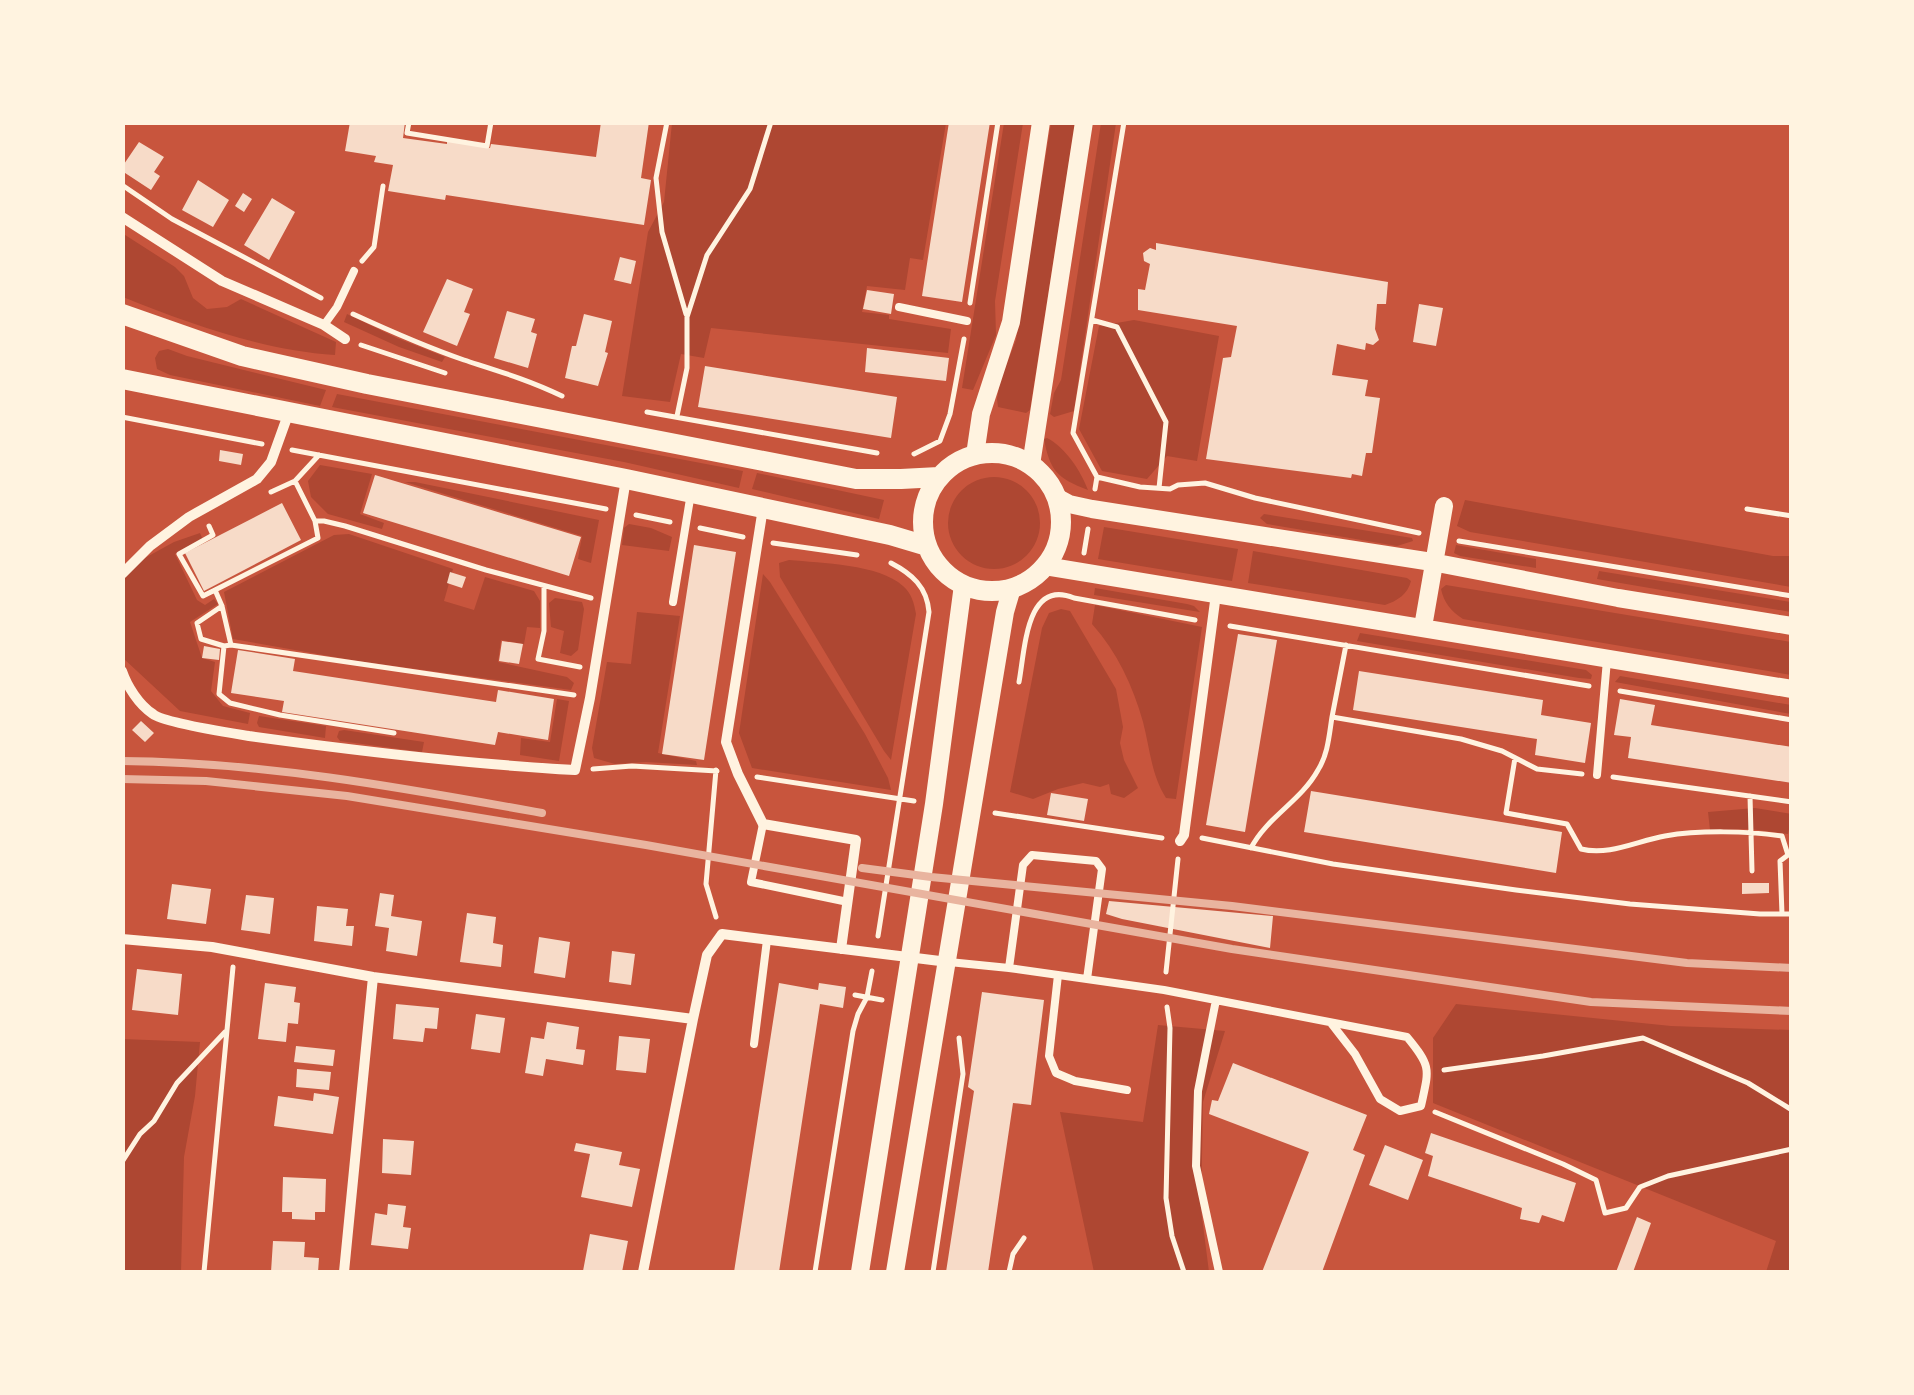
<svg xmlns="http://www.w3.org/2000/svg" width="1914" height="1395" viewBox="0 0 1914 1395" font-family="'Nunito Sans',sans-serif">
<rect width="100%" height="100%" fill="#c8553d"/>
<path fill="#ae4732" d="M672,123H946L923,260L910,258L905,290L867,286L862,312L889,315V319L951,329L948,353L711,328L704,358L681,354L670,402L622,396L648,232L664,202Z
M1004,123H1023L995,301L996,335L973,390L962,388Z
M1051,123H1075L1030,410L1026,413L998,407L997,399L1000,381L1016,340Z
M1101,123H1116L1074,411L1054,417L1050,414L1054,393L1061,380Z
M122,233L175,267L184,276L193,298L207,309L227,307L241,299L336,342L335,355C262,350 190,324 123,297Z
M347,314L397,338L445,357L442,362L399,347L344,322Z
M1134,320L1219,336L1197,461L1167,456L1147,479L1102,471L1079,429L1099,326Z
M168,349L187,356L326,390L320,406L170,375L157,369L155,358L159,351Z
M337,394L743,471L739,488L624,462L332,407Z
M1047,438C1065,447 1081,471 1088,490C1057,478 1050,471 1044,439Z
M320,465L372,474L360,514L384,523L382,529L328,514L311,497L308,481Z
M757,473L884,500L879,519L752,489Z
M948 523a46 46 0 1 1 92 0a46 46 0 1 1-92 0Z
M405,482H415L599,520L591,563L578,559L582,536Z
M1465,500L1773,556H1791V587L1470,532L1457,526Z
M1264,514L1412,538L1413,541L1397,546L1267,524L1260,518Z
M629,524L651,528L672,537L669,551L622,545L624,528Z
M1104,527L1238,549L1232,581L1098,559Z
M200,533L203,540L175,554L197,600L205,605L214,599L218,604L190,622L202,658L215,662L211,691L223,706L250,713L248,724L180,711L123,658V570L174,542Z
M349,534L453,569L444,601L474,610L485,577L534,591L540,601V628L527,627L524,644L501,640L498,662L567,677L574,683L571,690L357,661L233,639L224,592L334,535Z
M1456,545L1536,559V568L1460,556L1454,553Z
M1253,551L1407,578L1411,581C1408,594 1397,601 1385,605L1248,583Z
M789,560C821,563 879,564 903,586C912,594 914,603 916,614L891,760L884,751L780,577L779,563Z
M1599,571L1791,602V612L1597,579Z
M763,574L770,582L865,734L888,778L891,790L752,768L739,733Z
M1446,585L1791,642V675L1463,619C1451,611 1444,603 1441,589Z
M1095,588L1187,604L1194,606L1200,612L1094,595Z
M555,598L582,602L584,609L578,650L571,656L560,653L564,631L551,627L549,603Z
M1095,605L1202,627L1176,799L1166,798C1151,774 1150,749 1143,722C1133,686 1117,652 1092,624Z
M1061,609L1070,611L1116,689L1123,727L1120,743L1124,760L1138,788L1124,798L1111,794L1109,784L1100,787L1083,783L1058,789L1033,799L1010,792L1042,628L1049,613Z
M637,612L680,616L658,753L696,761L697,765L646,762L615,764L594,758L592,748L607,662L631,664Z
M1360,633L1586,670L1592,675L1591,679L1579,678L1357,641Z
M1620,676L1791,705V714L1615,682Z
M557,699L569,701L559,761L520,755L521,738L550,742Z
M259,716L326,726L325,738L259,727L257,723Z
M344,730L424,742L422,752L340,741L337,737L339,731Z
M1755,808L1792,814L1788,834L1750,829L1710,830L1708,812Z
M1456,1004L1671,1026L1791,1030V1272H1766L1776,1241L1433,1103V1038Z
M1158,1025L1225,1031L1203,1102L1201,1209L1209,1272H1094L1060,1112L1143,1122Z
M122,1039L200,1042L195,1096L184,1157L181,1272H123Z"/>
<path fill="#f7dbc8" d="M350,122H405L403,138L447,144V141L490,148L491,144L596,157L601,122H649L641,178L651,180L644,225L446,195L445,200L388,191L393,165L374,162L376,156L345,151Z
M949,122H990L962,302L922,296Z
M139,142L164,157L154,172L160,176L151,190L122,171V167Z
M198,180L229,200L213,227L182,210Z
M243,193L252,199L244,212L235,206Z
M272,198L295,212L269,260L244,245Z
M1156,243L1388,282L1386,304H1377L1375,329L1379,340L1373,345L1366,343L1365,350L1337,344L1332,375L1368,380L1365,396L1380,398L1372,453H1366L1362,476L1352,474L1351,478L1206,459L1223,358L1231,357L1237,326L1138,310V289L1145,290L1150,264L1144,261L1143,253L1150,248L1156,250Z
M620,257L636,261L631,284L614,280Z
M447,279L473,289L464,312L470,314L457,346L423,332Z
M867,290L894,294L891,314L863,309Z
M1419,304L1443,308L1436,346L1413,342Z
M507,311L535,319L531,332L537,334L528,368L494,358Z
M584,314L612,321L605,352L608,353L598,386L565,378L572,346H576Z
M867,348L949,358L946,381L865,372Z
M705,366L897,397L891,438L698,407Z
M220,450L243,454L241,465L219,461Z
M375,475L581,537L569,576L363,513Z
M282,503L301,540L204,591L185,553Z
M694,545L736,552L704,760L662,754Z
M450,572L466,577L462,588L447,583Z
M1238,634L1277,640L1245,832L1206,825Z
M502,641L523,644L519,664L499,661Z
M204,646L220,649L219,660L202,658Z
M238,650L295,659L293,671L496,702L498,690L554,699L548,740L498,732L495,745L282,712L284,701L231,693Z
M1359,671L1543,700L1541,715L1591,723L1585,763L1535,755L1537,739L1353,710Z
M1620,699L1655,705L1651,725L1792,747V783L1628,758L1631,737L1614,735Z
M141,721L154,733L145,742L132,730Z
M1311,791L1562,832L1556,873L1304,832Z
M1051,793L1088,799L1084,821L1047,815Z
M1742,883H1769V893L1742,894Z
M172,884L211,889L206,924L167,919Z
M380,893L394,895L391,916L422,921L417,956L386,951L389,928L375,926Z
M246,895L274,898L270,934L241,930Z
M1109,901L1273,916L1270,948L1122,919L1106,914Z
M317,906L348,909L346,926H354L352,946L314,941Z
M467,913L496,917L493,943L503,945L501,967L460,962Z
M539,937L570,942L565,978L534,973Z
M612,951L635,954L631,985L609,982Z
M137,969L182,974L178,1015L132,1010Z
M265,983L296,987L294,1002L300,1003L298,1024L288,1023L286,1042L258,1039Z
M779,983L818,990L819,983L846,987L843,1008L820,1004L779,1272H734Z
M982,992L1044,1000L1031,1105L1013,1103L988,1272H946L974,1091L968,1087Z
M396,1004L439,1008L437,1029L425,1028L423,1042L393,1039Z
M476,1014L505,1018L500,1053L471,1049Z
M547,1022L579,1027L576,1049L585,1050L583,1065L546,1059L543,1076L525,1073L531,1037L544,1039Z
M619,1036L650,1039L646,1073L616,1070Z
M296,1046L335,1050L333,1066L294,1062Z
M1233,1063L1367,1115L1353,1150L1365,1155L1322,1272H1262L1309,1152L1209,1114L1212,1100L1218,1101Z
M297,1069L331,1072L329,1090L296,1087Z
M314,1093L339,1097L333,1134L274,1126L278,1096L313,1101Z
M1431,1133L1576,1183L1564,1222L1542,1215L1539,1223L1520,1219L1522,1208L1428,1176L1433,1156L1425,1153Z
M383,1139L414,1141L411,1175L382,1173Z
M576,1143L622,1152L619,1165L640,1169L632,1207L581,1197L590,1154L574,1151Z
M1385,1145L1423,1160L1408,1200L1369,1185Z
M283,1177L326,1179L325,1212H315V1220L292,1219V1212H282Z
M388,1204L406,1206L403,1227L411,1228L408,1249L371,1245L375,1213L387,1215Z
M1637,1217L1651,1223L1633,1272H1616Z
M590,1234L628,1241L622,1272L583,1271Z
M273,1241L305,1242L304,1257L319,1258L318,1272H271Z"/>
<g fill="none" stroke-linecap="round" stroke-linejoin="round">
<path stroke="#fff3e0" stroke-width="5" d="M409,122L407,133L487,146L491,122
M667,122L656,178L662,232L686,314
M122,185L172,219L321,298
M362,261L374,247L383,186
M970,303L998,122
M353,314C390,331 426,347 464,360C498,371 529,380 562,396
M1092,320L1117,327L1166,422L1159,488
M361,345L445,373
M647,412L877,453
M677,416L687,368V317L707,255L750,189L771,122
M122,417L262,444
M292,450L606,509
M914,454L940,441L950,414L964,339
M319,455L295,481L315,521L318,538L215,590L222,606L231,645L224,646L219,694L230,703L280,715L394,733
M1097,477L1140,487L1170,489L1178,485L1205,483L1255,498L1419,533
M1095,489L1097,477L1073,433L1124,122
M271,492L295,481
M1747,509L1792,516
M636,515L670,522
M315,521H324L345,526L486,570L591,598
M209,526L213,535L179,554L203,596L215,590
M700,528L743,537
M1459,541L1792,596
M773,543L857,555
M1084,553L1088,529
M544,586V631L538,659L580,667
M222,606L197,623L201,639L224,646
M1230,626L1589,686
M231,645L574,695
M1346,645L1332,717L1461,739L1502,751L1537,769L1582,774
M1019,682C1025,650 1026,578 1074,598L1195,620
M1620,691L1792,720
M1515,758L1506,813L1567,824L1581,849C1609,856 1637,841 1665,836C1699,830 1748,831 1782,836L1788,855
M593,769L632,766L717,771
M716,770L706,884L716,917
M757,777L914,801
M1613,777L1792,802
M1750,796L1752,871
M995,813L1162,838
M1202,838L1333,864L1516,890L1630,904L1760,914H1792
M1251,848C1267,817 1301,801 1318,770C1328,754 1329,736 1332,717
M1782,914L1780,861L1792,852
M878,936L929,612C927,587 912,574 891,563
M1166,972L1178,859
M855,995L882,1000
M1167,1007L1170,1028L1166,1198L1172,1236L1184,1272
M1444,1070L1543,1056L1643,1038L1748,1083L1792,1110
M1435,1112L1563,1164L1596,1180L1605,1213L1626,1208L1640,1187L1668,1176L1792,1149
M122,1162L140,1134L154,1121L177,1083L225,1032
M204,1272L233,967
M815,1272L853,1031L858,1014L867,997L872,971
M933,1272L963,1074L959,1038
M1009,1272L1013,1254L1024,1238"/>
<path stroke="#fff3e0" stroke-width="8" d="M899,307L967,321
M324,325L337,307L354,271
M673,602L691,493
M1597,775L1607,660
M763,824L751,882L848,902
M949,962L1009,968L1164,990L1407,1037C1432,1067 1429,1069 1421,1106L1400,1111L1380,1099L1355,1054L1331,1023
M1009,968L1023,865L1032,855L1096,861L1102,869L1087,979
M1058,975L1049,1056L1056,1073L1075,1081L1127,1090
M1216,1000L1198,1091L1196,1166L1219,1272
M754,1044L767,940"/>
<path stroke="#fff3e0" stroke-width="10" d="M122,217L222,281L324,325L345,339
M763,508L726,742L738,774L763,824L856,840L841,949
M122,574L150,546L189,517L257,479L271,462L289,412
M122,671C127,686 139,705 153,714C164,723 231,733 249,736C358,751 465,764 575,770L590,698L626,479
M1180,841L1184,835L1216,594
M122,939L212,947L373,977L693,1019L707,955L722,934L948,962
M344,1272L373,977
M643,1272L693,1019"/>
<path stroke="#fff3e0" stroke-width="18" d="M975,455L981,414L1011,322L1041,122
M1031,465L1084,122
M1056,497L1069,504L1092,509L1432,562L1618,598L1792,626
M1045,566L1792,689
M1423,627L1444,506
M860,1272L934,804L963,585
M895,1272L1005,612L1012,588"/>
<path stroke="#fff3e0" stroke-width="20" d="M122,314L242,356L367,384L856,479H901L939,477
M122,379L626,479L890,535L927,546
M923 522a69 69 0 1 1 138 0a69 69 0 1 1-138 0Z"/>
<path stroke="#e9b49f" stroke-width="8" d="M122,761C263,762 404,788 542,813
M122,779L206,781L347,796L646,845L1232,949L1591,1002L1792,1011
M862,868L931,877L1232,906L1687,963L1792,968"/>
</g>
<rect width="1914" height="1395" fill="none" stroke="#fff3e0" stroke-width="250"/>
</svg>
